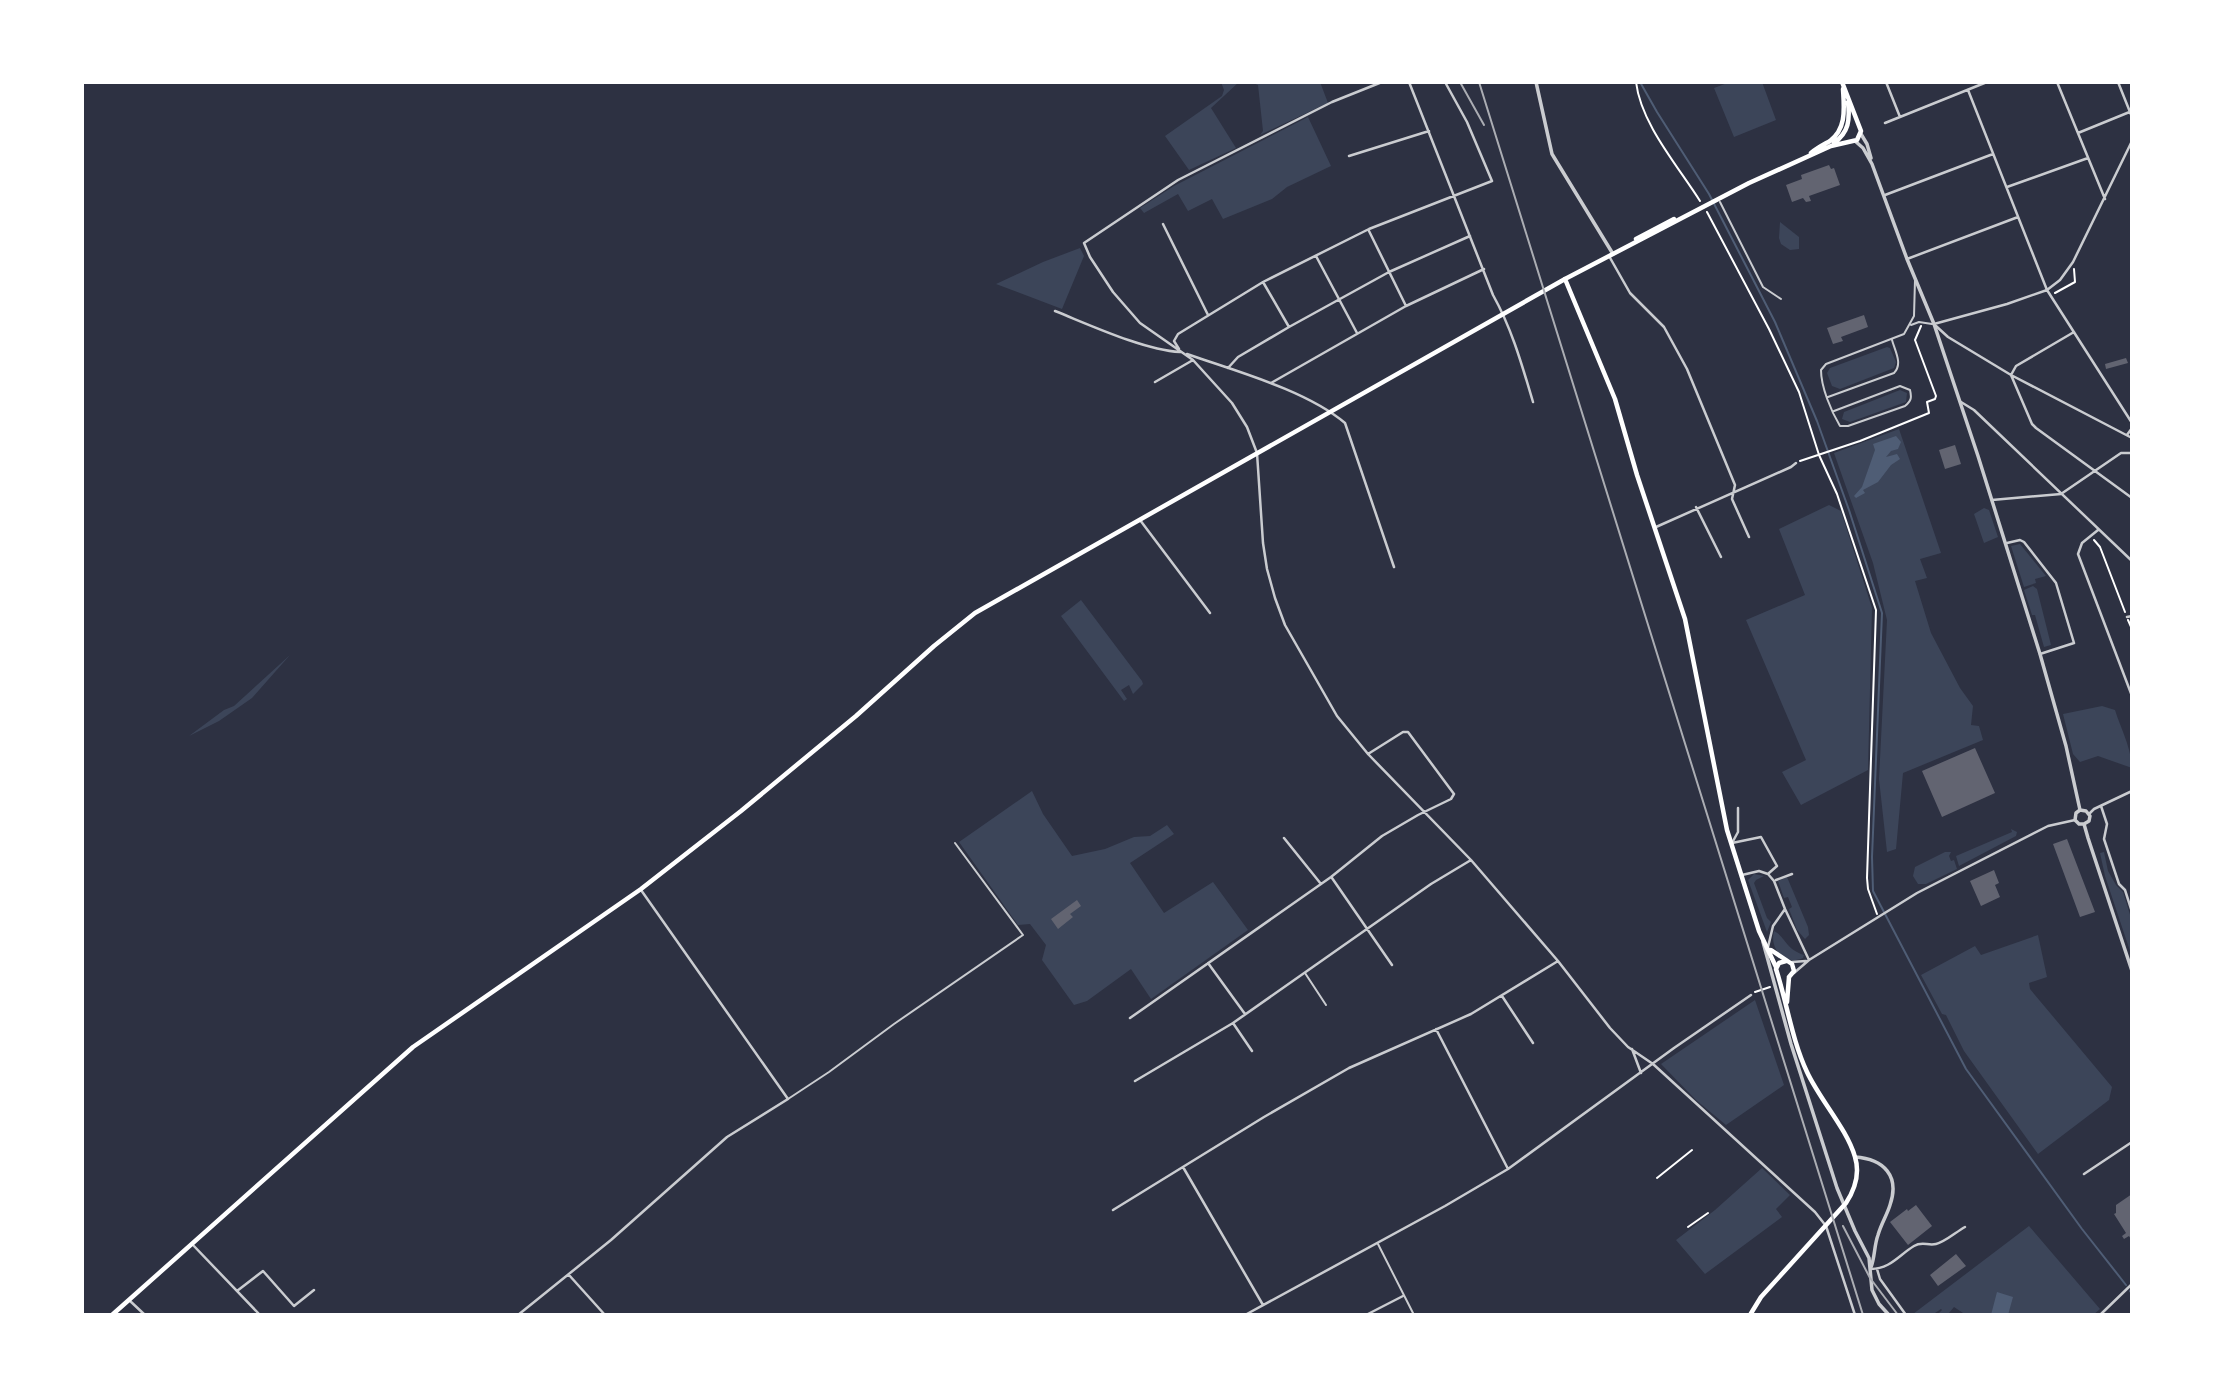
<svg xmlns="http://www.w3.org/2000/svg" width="2214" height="1397" viewBox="0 0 2214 1397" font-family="'Alegreya Sans',sans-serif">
<rect width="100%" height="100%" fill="#2d3142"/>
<path fill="#3c4559" d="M1221,82H1239L1211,108L1236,148L1189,170L1165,136L1222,96L1224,90Z
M1250,82H1320L1328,103L1260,135L1263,131L1258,85Z
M1730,82H1762L1776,120L1734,137L1714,88Z
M1308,117L1331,166L1287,187L1272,199L1223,219L1212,199L1188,211L1178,194L1144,213L1140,208L1174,186Z
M1780,222L1799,237V249L1790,250L1781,244L1779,238Z
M1080,248L1084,256L1062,309L996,284L1043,262Z
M1887,347L1890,348L1896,362L1894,368L1840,389L1832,386L1827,373L1830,368Z
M1900,390L1907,393L1906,402L1850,422L1842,419L1844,412Z
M1899,429L1941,553L1920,559L1927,578L1915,581L1931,633L1960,688L1973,706L1971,725L1979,726L1983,740L1903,773L1896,849L1887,852L1879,779L1887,620L1873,563L1834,453Z
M1829,505L1841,511L1872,608L1868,770L1801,805L1782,772L1806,760L1746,620L1805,595L1779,529Z
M1984,508L1989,510L1998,537L1984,543L1974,514Z
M2020,544L2046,576L2035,579L2036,583L2024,587L2011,546Z
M2033,586L2037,589L2051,645L2044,647L2035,615H2032L2024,590Z
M1081,600L1142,681L1143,684L1133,694L1129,685L1121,690L1127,699L1124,701L1061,616Z
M290,655L252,698L219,721L189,736L224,710L234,706Z
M2102,706L2115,710C2121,729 2131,747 2132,768L2098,756L2080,762L2073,754L2063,714Z
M1032,791L1043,814L1072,856L1105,849L1134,837L1150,836L1167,825L1174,834L1130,863L1164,913L1213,882L1248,930L1151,999L1131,969L1087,1001L1074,1005L1042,960L1046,945L1030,924L1018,925L959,842Z
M2011,829L2017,832L2016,836L1959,866L1956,856L2012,832Z
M1945,852H1951L1949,856L1951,861L1954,860L1957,869L1926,884H1918L1913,876L1915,867Z
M2104,852L2108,871L2116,885L2123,892L2132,921V957L2105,876L2100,853Z
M1754,874L1764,876L1756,880L1754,883L1767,918L1771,922L1767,932L1748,880Z
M1787,877L1808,927L1809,935L1805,939L1797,930L1789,909L1792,907L1788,897L1784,898L1778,881Z
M1774,931C1785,936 1785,949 1804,955L1803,958C1785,966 1769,949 1774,931Z
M2038,935L2047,977L2029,983L2030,989L2112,1087L2109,1100L2038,1154L1964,1051L1946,1015L1942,1014L1921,975L1975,946L1981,955Z
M1755,1000L1784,1085L1726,1125L1696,1100L1661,1064Z
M1762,1168L1790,1195L1776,1209L1782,1217L1705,1274L1676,1240L1715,1210Z
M2029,1226L2100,1309L2093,1315H1966L1954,1307L1949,1313L1951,1315H1937L1942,1310L1941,1309L1932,1315L1913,1314Z"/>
<path fill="#4f5d75" d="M1896,436L1901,442L1898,449L1891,451L1886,457L1897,454L1900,459L1891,465L1878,482L1863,490L1865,493L1856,498L1854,496L1862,487L1875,450L1873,444Z
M1997,1292L2013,1297L2008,1315H1991Z"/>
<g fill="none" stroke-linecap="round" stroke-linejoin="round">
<path stroke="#4f5d75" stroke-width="2" d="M1640,82L1657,112L1709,194L1775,322L1817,421L1849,510L1882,613L1872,857L1873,891L1966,1069L2082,1229L2126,1285
M2130,1291L2132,1294"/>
</g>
<path fill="#626471" d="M1829,165L1831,169L1834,168L1840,185L1809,196L1811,201L1806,202L1803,198L1792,202L1786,185L1802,179L1801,175Z
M1864,315L1868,327L1841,337L1843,341L1833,344L1827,328Z
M2126,358L2128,363L2106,369L2105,364Z
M1955,445L1961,464L1945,469L1939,450Z
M1975,748L1995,793L1942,817L1922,771Z
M2067,839L2095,912L2080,917L2053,844Z
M1994,870L1999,883L1995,885L2000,897L1981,906L1970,881Z
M1077,900L1081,906L1070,914L1073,917L1058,929L1051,919Z
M2132,1194V1241L2129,1236L2124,1239L2122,1236L2126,1233L2114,1214L2116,1213V1205Z
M1916,1205L1932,1226L1908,1245L1890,1222L1907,1209L1908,1211Z
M1956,1254L1966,1266L1938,1286L1930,1275Z"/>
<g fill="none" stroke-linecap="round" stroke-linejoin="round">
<path stroke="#fff" stroke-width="2" d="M1636,82C1641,124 1678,166 1700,201
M1707,212L1769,329L1799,392L1819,455L1837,494L1876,610L1867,878L1868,889L1877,914
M2055,293L2075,282L2074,269
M1800,461L1860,441L1929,413L1927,402L1935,399L1936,396L1915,340L1921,326
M2094,540L2100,547L2125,612
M2128,620L2132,629
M1755,992L1770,987
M1657,1178L1692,1150
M1688,1227L1708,1213"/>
<path stroke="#caccd0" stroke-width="2" d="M1720,202L1763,287L1781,299
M1911,325L1919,322L1932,324
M1828,397L1894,373C1903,364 1895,351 1892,340
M1834,411L1900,386L1910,390C1912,398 1911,401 1905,406L1848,426H1840C1831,411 1821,387 1821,370L1826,364L1904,334L1914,316L1915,280
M1305,973L1326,1005
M788,1099L829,1072L894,1024L1023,935L955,843
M1378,1244L1414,1315"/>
<path stroke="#caccd0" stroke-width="2.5" d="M1382,82L1332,102L1178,180L1084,243L1090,257L1113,292L1140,323L1193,360L1232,403L1247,427L1257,453L1263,543L1267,569L1275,598L1285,625L1337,716L1368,754L1471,860L1558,961L1610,1028L1628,1047L1653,1064L1815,1212L1826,1226L1855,1315
M1409,82L1493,295C1512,329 1522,365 1533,402
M1886,82L1900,117
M2057,82L2105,199
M2118,82L2132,117
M1968,90L2047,290L2132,423
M1885,123L1987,82
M2078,133L2132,111
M1349,156L1429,131
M2007,187L2088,158
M1885,195L1993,154
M1163,224L1208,315
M1369,231L1406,306
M1316,256L1357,333
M1609,256L1630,293L1664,327L1687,369L1735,485L1732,499L1749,537
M1907,259L2018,217
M1263,282L1289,327
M1055,311C1090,325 1144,350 1180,352
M1934,324L2007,304L2047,290L2060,280L2073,262L2132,141
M1936,326L1948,337L2011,375L2132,438
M2074,332L2016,366L2011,375L2032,424L2036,428L2132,498
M1179,349L1174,341L1178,334L1263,282L1369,229L1492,181L1467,122L1445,82
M1187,354C1235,371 1306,390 1345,423L1394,567
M1228,368L1238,357L1289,327L1389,272L1470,236
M1155,382L1193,360
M1271,383L1406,306L1484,269
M1961,402L1974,410L2132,561
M2127,435L2132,428
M1992,500L2061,494L2121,453H2132
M1696,507L1721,557
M1140,520L1210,613
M1656,527L1791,467L1796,463
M2098,530L2082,543L2078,554L2132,696
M2007,543L2020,540L2024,542L2056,583L2074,643L2040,654
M2127,617L2132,616
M2101,806L2107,824L2104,839L2119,884L2125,890L2132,912
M2089,814L2094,809L2132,791
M1284,838L1321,884
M1732,843L1761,837L1777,866L1769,873
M1732,843L1738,832V808
M1742,875L1759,871L1768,874L1774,881L1785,909L1809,960
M1332,878L1392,965
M1776,880L1792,874
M1768,947L1773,926L1785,909
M1792,962L1806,961
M1208,963L1245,1014
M1794,973L1809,960L1917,893L2048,826L2075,820
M1502,996L1533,1043
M1130,1018L1331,877L1382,836L1418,815L1451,799L1454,794L1408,732H1403L1368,754
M1436,1029L1508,1169
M1632,1049L1641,1073
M1252,1051L1233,1023L1431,884L1471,860
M1135,1081L1233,1023
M1183,1167L1263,1305
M2084,1174L2132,1142
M1113,1210L1264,1117L1349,1068L1471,1014L1558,961
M192,1244L260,1315
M1871,1269C1890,1269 1899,1255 1914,1246C1922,1241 1928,1246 1936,1244C1945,1242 1956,1232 1965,1227
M1877,1269L1880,1279L1906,1315
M569,1275L605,1315
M237,1291L263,1271L294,1306L314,1290
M129,1300L145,1315
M518,1315L611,1240L727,1137L788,1099L641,890
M1245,1315L1445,1206L1508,1169L1674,1048L1751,995
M1366,1315L1403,1296
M2100,1315L2132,1284"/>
<path stroke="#caccd0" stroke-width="3.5" d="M1536,82L1552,154L1613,254
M1861,134L1867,144L1871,158
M1855,141L1863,148L1872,164L1907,259L1934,324L1978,456L2040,654L2066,746L2080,810L2086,811L2090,816L2089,821L2084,824L2088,838L2132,971
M2080,810L2076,813L2075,820L2079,824H2083
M1763,942L1791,1044L1837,1188L1855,1231L1869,1258L1872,1290L1879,1304L1889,1315
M1855,1157C1884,1159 1900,1176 1890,1205C1887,1215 1881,1224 1878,1235C1874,1246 1875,1257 1871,1267"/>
<path stroke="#fff" stroke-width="4.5" d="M112,1315L413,1047L641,889L741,811L856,716L934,646L975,613L1565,279"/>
<path stroke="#fff" stroke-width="4.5" d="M1834,143C1849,132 1850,120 1848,102
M1811,153C1817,148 1823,145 1830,141C1847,128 1844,108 1843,89
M1636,239L1674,219
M1771,950L1792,964L1794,971L1789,977
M1776,967L1759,931L1727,830L1685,619L1637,475L1615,399L1565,279L1749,183L1831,146L1857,140L1861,131L1842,82
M1787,1002L1789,977
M1750,1315L1761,1297L1846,1203C1855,1189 1860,1173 1855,1157C1847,1129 1820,1100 1807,1072C1792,1040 1787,1003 1776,969L1779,963L1786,961"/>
<path stroke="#abadb3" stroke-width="2" d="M1460,82L1484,125
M1479,82L1863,1315
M1843,1226L1870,1278L1898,1315"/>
</g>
<rect width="2214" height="1397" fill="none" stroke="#ffffff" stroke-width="168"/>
</svg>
